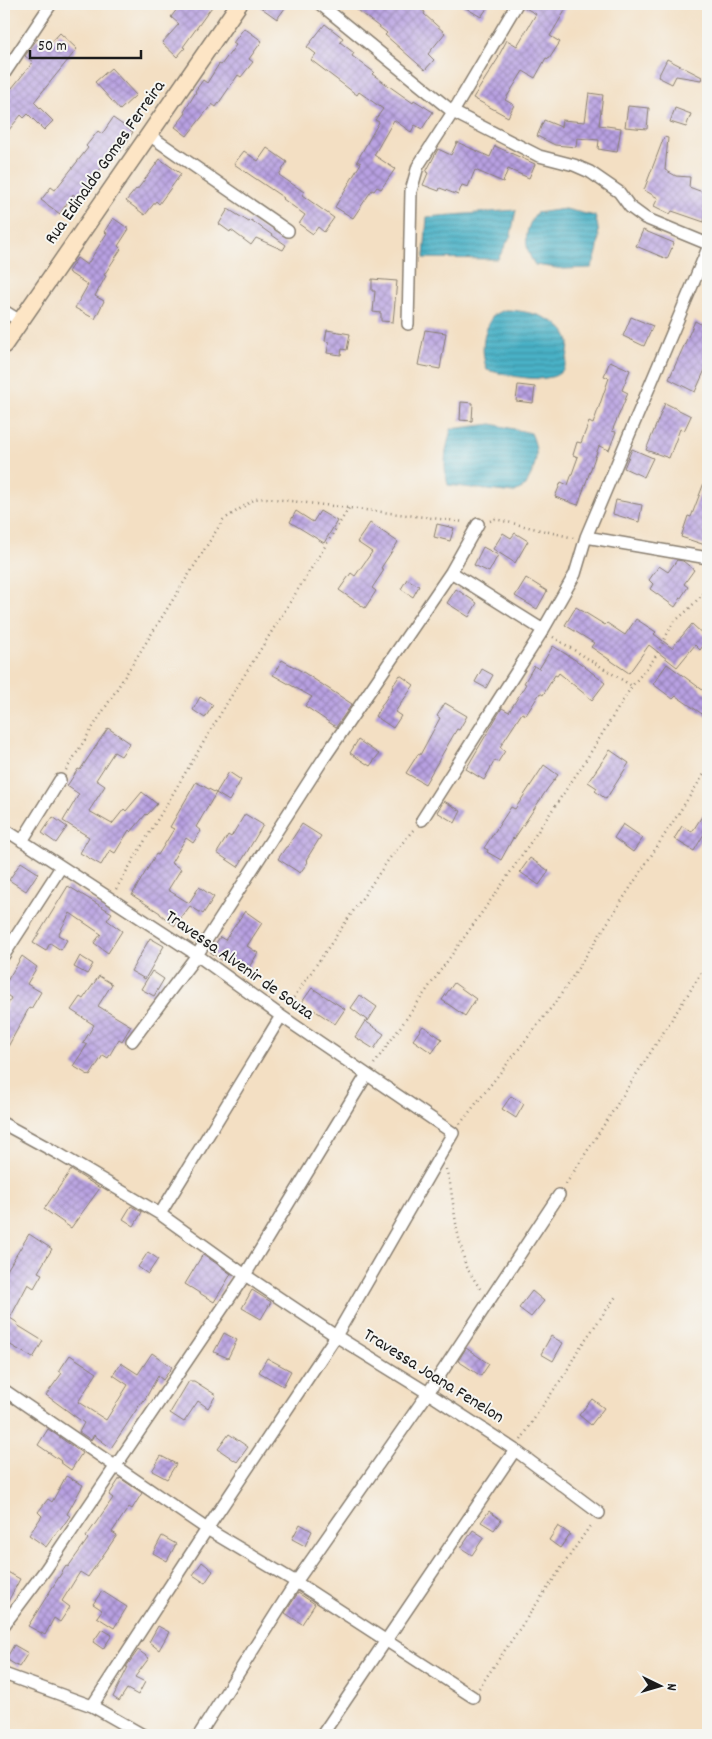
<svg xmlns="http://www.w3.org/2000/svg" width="712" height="1739" viewBox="0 0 712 1739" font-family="Dekko,sans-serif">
<defs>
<pattern id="water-rules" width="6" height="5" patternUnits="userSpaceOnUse" patternTransform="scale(1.25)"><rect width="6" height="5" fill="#48b1c6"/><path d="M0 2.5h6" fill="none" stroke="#3b8fa0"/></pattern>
<pattern id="building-cross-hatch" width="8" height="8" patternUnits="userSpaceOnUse" patternTransform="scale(1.25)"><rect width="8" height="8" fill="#b8a0e2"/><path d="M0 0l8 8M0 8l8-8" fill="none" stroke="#9582b6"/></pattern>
</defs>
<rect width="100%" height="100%" fill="#f6f6f2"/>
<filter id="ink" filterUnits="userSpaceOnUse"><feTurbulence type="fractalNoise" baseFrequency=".02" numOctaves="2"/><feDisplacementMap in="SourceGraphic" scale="10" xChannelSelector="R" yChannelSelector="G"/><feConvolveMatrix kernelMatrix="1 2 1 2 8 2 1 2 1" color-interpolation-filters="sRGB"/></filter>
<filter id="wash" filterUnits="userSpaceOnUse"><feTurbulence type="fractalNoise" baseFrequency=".0096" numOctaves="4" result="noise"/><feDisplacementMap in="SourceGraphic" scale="20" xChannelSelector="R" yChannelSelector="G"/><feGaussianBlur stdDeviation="1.12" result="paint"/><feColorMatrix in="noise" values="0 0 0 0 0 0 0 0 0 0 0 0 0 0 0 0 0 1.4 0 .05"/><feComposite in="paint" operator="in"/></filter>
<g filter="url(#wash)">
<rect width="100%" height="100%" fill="#f3dfc3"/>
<path fill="url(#water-rules)" stroke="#326671" d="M565,209L595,216C601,234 600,250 591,268L564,269L535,265C523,247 524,230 536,213Z
M516,210L511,235L498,259L424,258L427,217Z
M505,310C525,310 565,318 569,342C569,347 568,353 567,358C566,367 561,375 551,377C535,382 503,374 487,370C480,350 483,333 493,315Z
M492,424L531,433C541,455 535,466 526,486L513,493L448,485C442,463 446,450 451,429Z"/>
<g id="blocks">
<path fill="url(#building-cross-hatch)" d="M181,4H214L183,47L185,48L177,57L162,43L179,24L171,17Z
M256,4H288L277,19Z
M349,4H413L425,12L424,14L445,33L428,54L434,60L425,70L385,35L387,33Z
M459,4H490L481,17Z
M524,4H569L550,36L560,42L549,59L546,58L535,78L523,71L505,100L514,105L508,117L473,98L499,57H498L507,40L517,46L536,14L524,7Z
M325,24L343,38L340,42L354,53L352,56L374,72L372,74L413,103L414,100L433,112L422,129L415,125L411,132L394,120L374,155L395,169L381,189L377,187L374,191L372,190L353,218L335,207L361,163L357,161L379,122L375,120L383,109L359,92L357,95L311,60L316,54L307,47Z
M244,28L262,41L249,59L253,62L241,77L238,75L216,107L212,104L187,136L175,127L186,113L184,112L196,92L195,91L203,80L207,83L219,64L221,65L236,45L233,43Z
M60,33L77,49L34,102L53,121L44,130L28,114L24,118L21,115L4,136V95L11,87L12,88L33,62L25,56L37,39L47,47Z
M667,59L702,77L701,80L676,76L672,84L658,77Z
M111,68L136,95L120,110L95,82Z
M589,93L603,95L599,125L621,128L617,152L598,149L599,140L577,138L576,147L555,145L537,136L544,120L561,127L562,120L585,122Z
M628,106L649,108L647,129L625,127Z
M675,108L691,114L686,127L670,122Z
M113,118L133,132L121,151L108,165L105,163L78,198L73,194L60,214L41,200L51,187L55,190L88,148L86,146L98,131L102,134Z
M664,137L668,138L665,170L676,176L690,177L689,187L708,194L704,206L708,207L704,222L672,211L670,214L654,206L658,198L644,190Z
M457,142L490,157L495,146L535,164L529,178L508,169L503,182L475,170L468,187L462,185L458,195L440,188L439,191L423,185L428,173L426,172L438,149L451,155Z
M267,148L287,162L279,175L304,192L302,195L334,218L324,232L318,227L313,234L299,224L305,215L283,199L284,198L234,164L244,151L258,161Z
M160,159L181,174L159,204L156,201L145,215L126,201L136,189L137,190Z
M228,209L249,222L251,220L286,245L283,250L256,238L251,245L231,230L230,232L219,224Z
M113,218L129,229L118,246L121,249L104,275L106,276L95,296L104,301L95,319L75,308L88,285L68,272L77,258L87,265L107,233L104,232Z
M643,230L674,243L667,259L636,246Z
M372,279L397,281L393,322L381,321V313L373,312L375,291H372Z
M631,317L653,326L644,346L623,336Z
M695,321L708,328V363L695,392L669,379Z
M327,330L350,334L347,350L342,349L341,355L327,353L329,342L325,341Z
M425,330L446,333L440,369L418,365Z
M610,361L630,370L622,390L628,393L612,431L616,432L609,450L599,446L578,505L555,497L561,482L568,485L578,457L573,455L577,442L581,443L589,422L593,424L609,378L604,376Z
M518,385L535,387L533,403L516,401Z
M461,402L473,403L472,421L460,420Z
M665,403L691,416L684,431L680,429L669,458L646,450Z
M632,449L653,458L644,477L624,468Z
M707,475H708V546L681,537L688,516L691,517Z
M616,500L642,505L639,522L613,514Z
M296,511L313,522L320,511L337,521L324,543L290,522Z
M370,523L398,542L381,568L384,570L372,588L376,591L365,608L339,590L351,573L355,576L372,552L357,542Z
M437,524L454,528L450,541L434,537Z
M503,533L511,538L515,533L528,541L515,563L493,549Z
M483,547L498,555L489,572L474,565Z
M677,560L683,561L694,570L684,584L688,587L675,607L650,589L653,584L649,580L659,566L668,572Z
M526,578L547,591L537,609L515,596Z
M407,579L419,586L413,597L401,589Z
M456,589L477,603L469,617L447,603Z
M576,607L605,625L607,623L625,635L636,619L656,632L654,634L672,648L692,624L708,639L700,650L695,645L677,667L649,645L629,673L591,647L594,643L565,625Z
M553,646L580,663L605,683L592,700L559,673L557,676L555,675L543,695L540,693L526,715L522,713L500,747L505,751L498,762L495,760L484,780L466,769L502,708L509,712L526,684L524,683L534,666L539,669Z
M282,660L303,672L352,704L336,727L305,706L312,697L273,675Z
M667,664L708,694V718L676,696L673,699L653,684Z
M482,669L493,675L486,688L475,682Z
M400,675L414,685L395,712L401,716L393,728L375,716L393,688L392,687Z
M200,697L213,705L205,718L193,710Z
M445,703L467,716L459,730L457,729L425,784L406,773L418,754L420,755L440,718L437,716Z
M108,728L130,743L121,756L114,752L96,780L105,786L89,811L112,824L124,809L126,811L142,792L157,804L147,815L146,814L131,832L129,830L115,853L110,850L101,865L80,853L89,837L63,821L79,794L67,786L78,769L80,770Z
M358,740L379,754L370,766L350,753Z
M610,750L629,763L606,799L595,791L597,788L588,782Z
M544,765L558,775L548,788L514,839L513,838L501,860L487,852L488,850L484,848L511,807L515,809Z
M229,772L241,780L229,801L216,793Z
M196,782L216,793L196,827L201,831L193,843L186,838L171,863L181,869L168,890L189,903L199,887L214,897L203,914L190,906L175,926L160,914V913L132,895L156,854L158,855L174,829L170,827Z
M444,801L461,811L455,823L437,812Z
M708,807V827L694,851L674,839L682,826L692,832Z
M245,814L263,825L238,867L217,853L228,835L231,837Z
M53,817L67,827L56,843L42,833Z
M302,824L321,836L306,860L308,862L300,873L278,859L286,847H287Z
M623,824L643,838L633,852L614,838Z
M530,858L549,871L539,885L520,872Z
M21,862L38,873L26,891L9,880Z
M68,886L112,913L107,920L122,931L108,953L94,943L101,934L70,913L58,935L67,940L61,950L50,943L46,951L33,943Z
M245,911L262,923L247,946L258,953L246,972L226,960L224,962L210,952L220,937L225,940Z
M150,938L164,946L145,979L131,971Z
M22,956L37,967L27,984L41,992L31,1009L29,1008L4,1054V1011L11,998L4,993V986Z
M80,956L93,964L87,974L74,967Z
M152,971L164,979L154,996L141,989Z
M99,976L112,984L98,1006L131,1026L122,1041L119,1039L108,1058L103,1055L90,1076L73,1066L87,1045L83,1043L94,1025L71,1010L80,997L83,999Z
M454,983L476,999L465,1016L442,1000Z
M312,988L345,1009L335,1024L302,1002Z
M360,995L377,1007L368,1021L351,1008Z
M365,1021L384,1034L374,1049L355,1037Z
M423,1026L442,1039L432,1053L413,1040Z
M511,1096L524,1104L516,1118L502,1109Z
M71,1170L100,1188L71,1228L44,1209Z
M131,1206L142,1212L134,1226L123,1219Z
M29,1234L52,1249L38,1272L42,1274L34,1288L28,1284L10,1318L18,1323L17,1325L43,1341L33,1358L7,1343L4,1348V1275Z
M148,1252L158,1259L148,1274L138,1267Z
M203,1254L231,1274L214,1302L185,1284Z
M252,1290L271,1302L261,1319L242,1308Z
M532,1291L544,1301L531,1317L519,1308Z
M224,1333L237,1340L228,1358L214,1352Z
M551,1336L563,1343L553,1361L541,1354Z
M466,1348L489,1364L481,1376L458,1361Z
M152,1353L172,1367L163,1380L158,1376L144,1401L143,1400L111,1448L94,1435L91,1440L79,1432L84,1423L46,1395L62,1373L59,1371L70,1355L97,1373L78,1402L106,1420L128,1385L113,1375L121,1363L138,1374Z
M267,1358L291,1371L283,1386L259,1372Z
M189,1381H194L216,1395L208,1408L198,1401L184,1422L170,1413Z
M592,1399L604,1408L591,1425L579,1415Z
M48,1429L82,1453L71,1470L60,1462L61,1461L38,1445Z
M229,1434L248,1447L237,1462L218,1449Z
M161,1456L176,1464L167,1479L152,1471Z
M66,1476L83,1485L67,1514L70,1516L60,1530L59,1529L46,1547L29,1535L42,1516L38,1512L48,1499L52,1502Z
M120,1478L142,1493L132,1509L129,1507L112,1532L117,1535L88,1577L80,1572L62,1601L70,1607L60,1622L54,1618L45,1635L28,1626L66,1566L68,1567L88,1539L86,1537L113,1498L109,1495Z
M489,1511L501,1520L494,1530L481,1522Z
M300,1524L312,1531L305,1546L292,1539Z
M558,1526L570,1534L560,1548L549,1540Z
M473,1530L484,1537L472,1555L461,1548Z
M162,1536L176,1544L167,1561L153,1553Z
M202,1562L213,1571L205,1583L193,1575Z
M4,1570L20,1579L4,1609Z
M102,1591L127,1607L114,1628L97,1617L102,1610L93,1604Z
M298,1593L315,1604L302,1624L285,1613Z
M158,1626L169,1632L159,1650L149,1642Z
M102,1629L112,1635L103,1649L93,1642Z
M14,1645L28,1653L19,1667L6,1659Z
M138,1650L149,1658L135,1677L145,1682L138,1695L127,1689L119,1701L113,1697L128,1667H126Z"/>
</g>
</g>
<g filter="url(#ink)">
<use href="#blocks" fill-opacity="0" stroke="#887e70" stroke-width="1"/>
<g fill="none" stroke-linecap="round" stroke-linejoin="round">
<g stroke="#887e70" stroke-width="14">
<path id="street" d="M320,4L453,112L539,156L574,165L590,172L619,192L630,207L645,218L708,244
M4,74L51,4
M149,135L288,231
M4,311L20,321
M408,324L411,191L418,166L453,112L517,4
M586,537L708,558
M451,572L543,630
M422,820L543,630L575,574L586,537L708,248
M4,829L197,955L281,1016L453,1133L336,1336L207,1529L92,1706
M22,841L60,780
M4,955L61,867
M132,1041L197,955L322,761L451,572L478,524
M4,1124L59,1154L160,1214L245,1275L336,1336L428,1393L515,1450L599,1513
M160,1214L281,1016
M4,1390L207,1529L296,1582L473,1697
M4,1625L46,1569L245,1275L366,1076
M4,1674L92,1706L143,1735
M199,1735L296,1582L428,1393L559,1195
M322,1735L515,1450"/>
</g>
<g stroke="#887e70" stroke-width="19">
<path id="secondary" d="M4,345L239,4"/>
</g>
<path stroke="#887e70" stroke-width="2.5" stroke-dasharray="1 4" stroke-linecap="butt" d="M490,521L495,519L574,538
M553,637L632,686
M66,770L223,520L255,499L266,498L465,522
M116,889L227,703L349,508
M288,1006L389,859L414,829
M374,1064L505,880L584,763L632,686L654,659L673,623L688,610L708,588
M460,1124L558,999L708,768
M446,1169L450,1183L457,1230L466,1267L481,1290
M566,1184L708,963
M521,1440L539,1411L565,1374L578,1350L617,1295
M479,1688L592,1523"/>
<use href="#street" stroke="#fff" stroke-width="11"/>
<use href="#secondary" stroke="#fde5c5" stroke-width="16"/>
</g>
</g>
<g text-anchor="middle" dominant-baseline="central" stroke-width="4" stroke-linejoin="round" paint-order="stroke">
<g font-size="18" fill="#1c1c1c" stroke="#f6f6f2">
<text transform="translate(106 163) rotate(-55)">Rua Edinaldo Gomes Ferreira</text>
<text transform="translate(239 966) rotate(35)">Travessa Alvenir de Souza</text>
<text transform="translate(433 1377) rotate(32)">Travessa Joana Fenelon</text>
</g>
</g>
<rect width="712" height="1739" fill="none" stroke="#f6f6f2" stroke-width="20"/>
<g transform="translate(660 1686) rotate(95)" stroke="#f6f6f2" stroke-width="4" paint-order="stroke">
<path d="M0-4L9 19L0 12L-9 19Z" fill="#1c1c1c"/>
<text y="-8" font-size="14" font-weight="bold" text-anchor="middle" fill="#1c1c1c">N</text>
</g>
<path d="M30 50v8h111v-8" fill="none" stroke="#1c1c1c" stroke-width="2.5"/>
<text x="38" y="50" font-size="15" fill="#1c1c1c" stroke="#f6f6f2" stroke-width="4" paint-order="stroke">50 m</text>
</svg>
